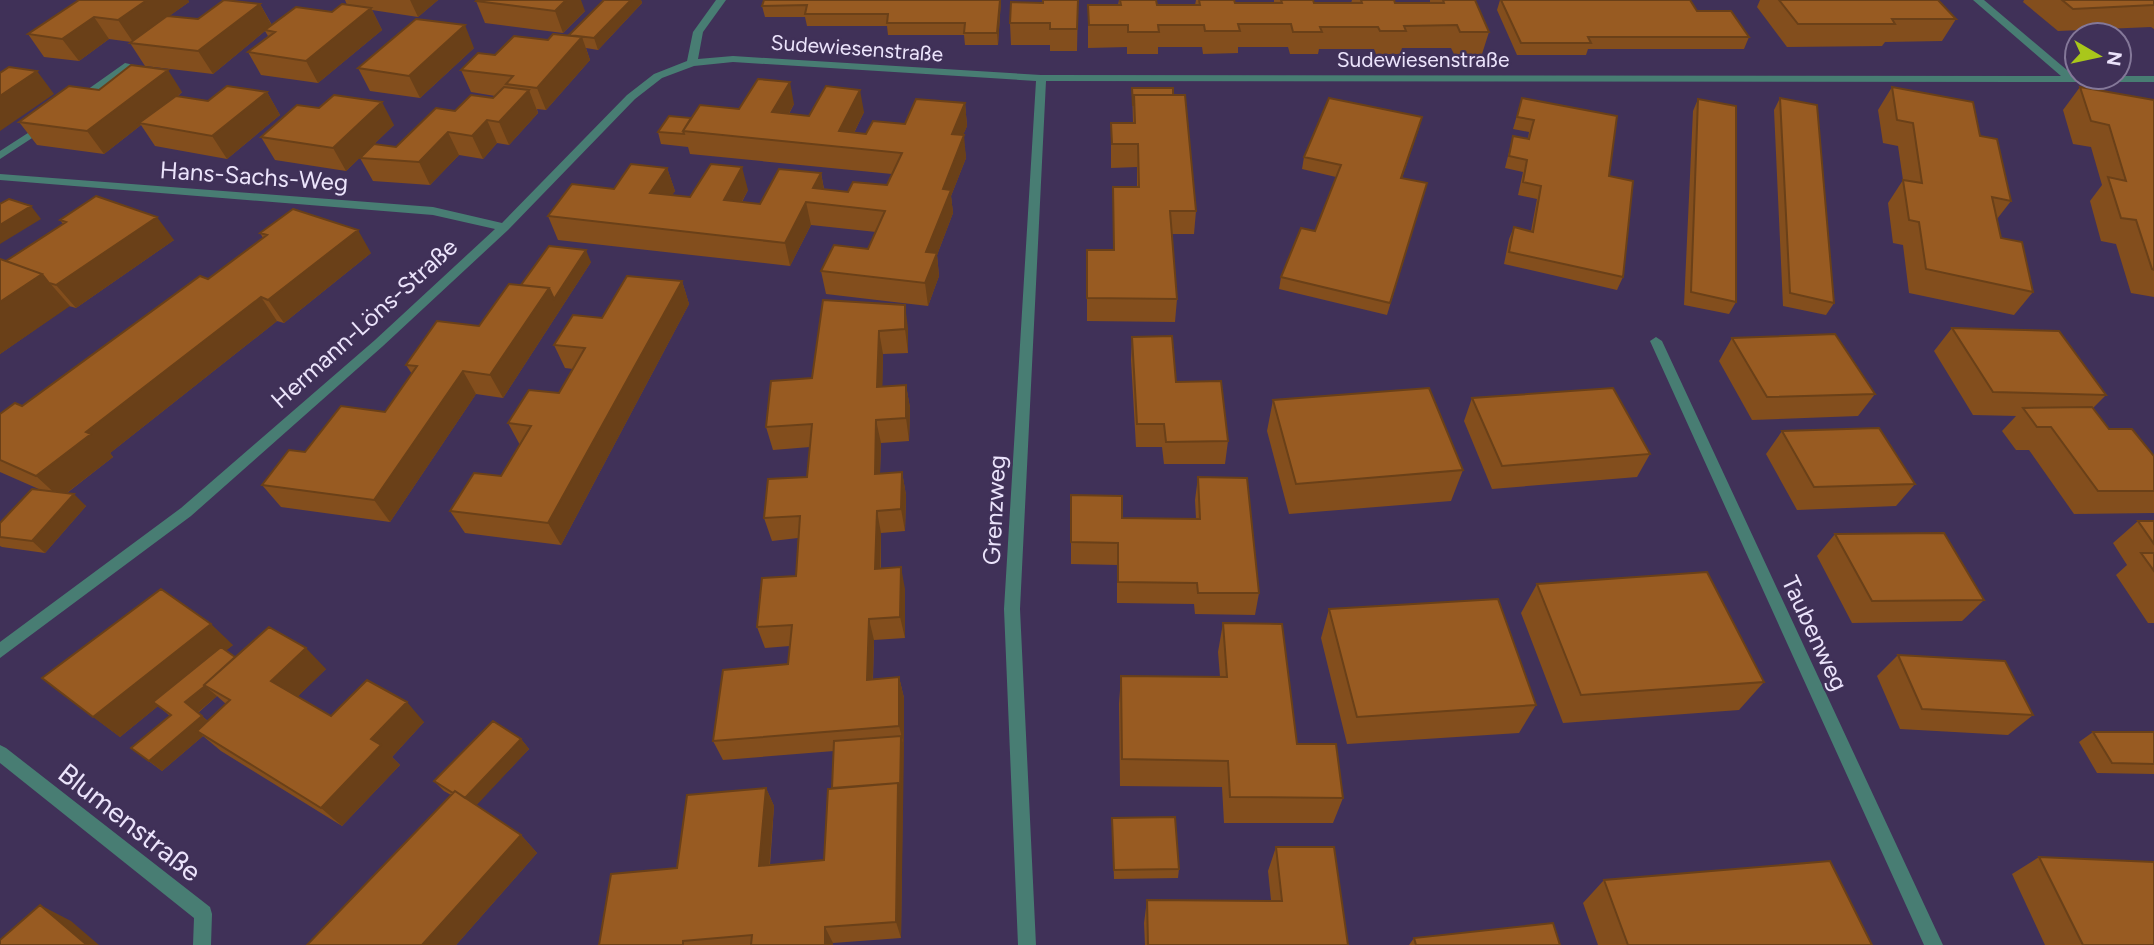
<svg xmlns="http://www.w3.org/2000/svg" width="2154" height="945" viewBox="0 0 2154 945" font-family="Figtree,sans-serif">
<rect width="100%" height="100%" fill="#403158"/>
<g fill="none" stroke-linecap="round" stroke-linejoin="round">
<path fill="#487d73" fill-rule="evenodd" d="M125,63L134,65L85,101H77V97Z
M45,122L49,123V127L0,159V151Z"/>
<path fill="#487d73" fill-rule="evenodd" d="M716,0H726L703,32L698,59L733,56L1041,75L2061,76L1973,0H1984L2074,76H2154V82L1046,81L1020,609L1036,945H1018L1004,609L1036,81L733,62L694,66L662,78L635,99L508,230L383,346L191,516L0,658V642L181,508L375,340L495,229L433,215L0,180V174L433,207L502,223L627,95L654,74L687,61L693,32Z
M1656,337L1662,341L1943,945H1924L1650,341Z
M0,745L6,748L210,907L212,914L211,945H193L194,918L0,763Z"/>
</g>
<path fill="#834e1d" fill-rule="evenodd" d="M79,0H188L189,2L169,16L198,19L260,4L272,25L332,12L347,5L345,0H438L418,17L372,10L382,30L318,83L261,75L248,52L268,36L265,31L213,74L145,66L130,43L131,42L109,39L79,61L44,57L28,34Z
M604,0H641L642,3L598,50L586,48L590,60L546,110L537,109L538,113L509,145L497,143L483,159L459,155L430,185L373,181L360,158L396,147L455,111L493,98L495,96L471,92L461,70L495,55L548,40L570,36L569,35Z
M764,0H1001L998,45H965L964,35H888L887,26H807L805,17H765L762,6Z
M1078,0L1077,51H1050V45H1011L1010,23L1043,3Z
M1119,0H1156L1157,5H1195L1196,0H1234L1235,3H1274V0H1313L1314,3H1351L1352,0H1394L1395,3H1430V0H1475L1489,32L1482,54H1454L1451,48H1402L1400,54H1376L1374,49H1319L1318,54H1290L1288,47H1238V53L1203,54L1202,47H1158V54H1127V47L1088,48V5H1118Z
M1500,0H1690L1697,11L1749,37L1744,49H1588L1586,55H1517L1497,10Z
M1760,0H1938L1956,19L1942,41L1885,42L1882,46L1787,47L1757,7Z
M2024,0H2154V29L2151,27L2058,31L2023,2Z
M476,1L585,11L563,33L485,23Z
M474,48L420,98L370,91L358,68Z
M1892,87L1980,136L2011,201L1997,219L2001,238L2033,292L2014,315L1909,293L1903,245L1893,243L1888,203L1903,180L1898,146L1883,143L1878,110Z
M2080,87L2154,100V297L2131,293L2116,244L2101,241L2090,201L2102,185L2091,147L2073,144L2063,110Z
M1132,88L1173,95L1196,211L1194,234H1172L1177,299L1175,322L1087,321V250H1113V187H1137V167L1111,168V123H1133Z
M99,90L182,92L178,96L208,101L267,92L280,115L227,159L155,146L141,125L104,154L37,145L19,122Z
M1522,98L1609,176L1623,277L1617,290L1504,264L1509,239L1514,227L1531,231L1537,199L1518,195L1523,172L1505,168L1513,136L1528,139L1529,132L1513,129Z
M1780,98L1834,303L1826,315L1783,306L1774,110Z
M1698,99L1736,302L1729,314L1684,305L1693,111Z
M965,103L967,126L963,135L966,158L951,196L953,213L937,255L939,276L928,306L826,294L821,271L868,249L876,232L811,225L790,266L558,240L548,216L667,168L675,191L672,195L690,197L748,190L742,202L760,204L821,173L824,189L848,192L887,185L892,174L690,154L688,147L661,144L658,132L739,109L794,104L789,114L809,116L864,112L854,133L866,134L905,124Z
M1422,117L1402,178L1427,183L1387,315L1279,289L1281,277L1315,231L1336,177L1302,169L1304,157Z
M394,125L346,171L275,160L261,137Z
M60,220L174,240L76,308L69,306L0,354V259L6,261L63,224Z
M260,233L371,253L284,323L277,321L110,453L113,457L67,493L86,506L45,553L2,547L0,546V523L41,490L0,472V414L22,406L208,279L263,238Z
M591,262L503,398L476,394L390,522L281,507L262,485L305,452L385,412L412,374L406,365L479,326L521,285Z
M682,281L689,304L561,545L465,533L450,511L501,476L520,445L508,423L559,393L573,369L565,368L554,345L602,318Z
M823,300L908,328V353L883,354L882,387L906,385L910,408L909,441L881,443L880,474L902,472L906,495L905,531L881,533V568L905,589V638L874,640L873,679L899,677L904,698L901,938L833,943V945H599L677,868L766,788L774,806L770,865L824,860L832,788L834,751L723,760L713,741L788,664L790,646L765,648L757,627L796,576L798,538L772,541L764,518L807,477L810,447L773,450L766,427L812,378Z
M1952,328L2106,395L2093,408L2109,429L2154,456V513L2074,514L2029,450H2016L2002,431L2016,416L1973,415L1934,351Z
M1132,337L1176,382L1228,441L1225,464H1164L1162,447H1136L1131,360Z
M1732,338L1875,394L1858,416L1752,420L1719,361Z
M1472,398L1650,454L1637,477L1492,489L1464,421Z
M1273,400L1463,470L1451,501L1289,514L1267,431Z
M1782,431L1915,484L1896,506L1797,510L1766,454Z
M1198,477L1259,593L1255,615L1195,614L1194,604L1117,603V565L1071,564V495L1122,518H1196L1195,500Z
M2138,521H2154V623H2148L2116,575L2127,565L2113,543Z
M1835,534L1984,600L1962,621L1852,623L1817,556Z
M1537,584L1764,682L1739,710L1563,723L1521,613Z
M1329,609L1536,705L1519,733L1347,744L1321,638Z
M1223,623L1297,744L1343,798L1333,823H1224L1222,787L1120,786L1119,704L1121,676L1220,677L1218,652Z
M233,645L226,650L235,657L326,669L297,697L331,716L424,722L392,757L400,765L342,826L221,751L203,736L162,771L131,748L170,716L158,706L120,737L42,678ZM217,696L226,704L208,721L198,713Z
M1898,655L2033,715L2008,735L1900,729L1877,676Z
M2093,732H2154V774L2097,773L2079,742Z
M521,739L529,749L476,805L521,835L537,853L456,945H307L451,795L444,791L434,781Z
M1112,818L1179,869L1178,878L1114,879Z
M1276,847L1348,945H1145L1144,923L1147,900H1271L1268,871Z
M2039,857L2154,945H2045L2012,874Z
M1604,880L1872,945H1598L1583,903Z
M1414,938L1560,945H1409Z"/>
<path fill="#6a4018" d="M147,0H188L189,2L133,42L118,20Z
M410,0H438L418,17Z
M566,0H581L585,11L563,33L555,11Z
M631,0H641L642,3L598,50L594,38Z
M1000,0H1001L998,45L997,33Z
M260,4L272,26L265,30V31L213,74L198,51Z
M371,8L382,30L318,83L306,61Z
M94,17L109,39L79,61L62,39Z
M465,25L474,48L420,98L409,76Z
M582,37L590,60L546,110L537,88Z
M168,70L182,92L143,124L139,123L141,125L104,154L87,131Z
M37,71L54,94L0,131V96Z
M790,82L794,104L777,135L772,112Z
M529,90L538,113L509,145L499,122Z
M860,90L864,112L847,147L839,131Z
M267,92L280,115L227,159L212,136Z
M382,102L394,125L346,171L333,148Z
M965,103L967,126L954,157L952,134Z
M1422,117L1419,129L1398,190L1401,178Z
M487,120L497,143L483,159L472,136Z
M448,132L459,155L430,185L419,162Z
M964,135L966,158L951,196L953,213L937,255L939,276L928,306L925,283L926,252L943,189Z
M742,167L748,190L730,223L724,200Z
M667,168L675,191L658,216L650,193Z
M821,173L825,196L813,188Z
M806,202L811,225L790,266L785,243Z
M31,206L41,219L0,244V225Z
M157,217L174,240L76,308L56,285Z
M358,230L371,253L284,323L268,300Z
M586,250L591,262L503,398L490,375L549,288Z
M42,274L70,306L0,354V302Z
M682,281L689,304L561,545L548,523Z
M261,297L277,321L110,453L113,457L60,498L36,476L86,432Z
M905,305L908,328V353L905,329Z
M879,331L883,354L882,410L877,387Z
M463,371L476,394L390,522L374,500Z
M906,385L910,408L909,441L906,418Z
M876,420L881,443L879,497L875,474Z
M902,472L906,495L905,531L901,509Z
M74,494L86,506L45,553L32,541Z
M877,511L881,533L880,590L875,569Z
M901,567L905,589V638L900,617Z
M869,619L874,640L872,700L867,680Z
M211,624L233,645L120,737L93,717Z
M306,648L326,669L292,702L271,681Z
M899,677L904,698V746L899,726Z
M205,686L217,696L197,713L185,702Z
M407,702L424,722L392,757L400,765L342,826L321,808L371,739Z
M202,716L214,727L197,731L203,736L162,771L149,761Z
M901,736L904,746L901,938L896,922L898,783Z
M521,739L529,749L472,810L463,800Z
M766,788L774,806L768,883L759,866Z
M521,835L537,853L456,945H422Z
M40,905L71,921L99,945H87Z
M825,927L833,943V945H825Z"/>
<path fill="#985b22" stroke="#6a4018" stroke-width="2" d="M79,0H147L118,20L94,17L62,39L28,34Z
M224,0L260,4L198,51L130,43L167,16L198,19Z
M477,0H566L555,11L476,1Z
M604,0H631L594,38L569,35Z
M764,0H1000L997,33H964L965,23H887L888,14H805L807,5L762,6Z
M1043,0H1078L1077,29H1050V23H1010L1011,2L1043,3Z
M1120,0H1156L1157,5H1200L1199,0H1234L1235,3H1282L1281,0H1313L1314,3H1362L1361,0H1394L1395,3H1444L1443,0H1475L1489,32H1460L1457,25L1404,26L1406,31H1380L1378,27H1320L1322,32H1293L1291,24H1238L1240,31H1205L1204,25H1158L1159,32H1128V25H1089L1088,5H1121Z
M1501,0H1690L1697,11H1731L1749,37H1588L1591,43H1521Z
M1779,0H1938L1956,19H1892L1895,24H1798Z
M2062,0H2154V5L2073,9Z
M342,4L371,8L306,61L248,52L275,32L265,30L296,7L332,12Z
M416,19L465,25L409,76L358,68Z
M553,34L582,37L537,88L506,84L513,76L461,70L478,53L495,55L514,36L548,40Z
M131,65L168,70L87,131L19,122L69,86L99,90Z
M9,67L37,71L0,96V73Z
M758,79L790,82L772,112L809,116L826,86L860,90L839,131L866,134L873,121L905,124L916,99L965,103L952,134L964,135L943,189L951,190L926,252L937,253L925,283L821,271L834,245L868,249L885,211L806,202L785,243L548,216L572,184L614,189L631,164L667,168L650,193L690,197L711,164L742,167L724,200L760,204L779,169L821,173L813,188L848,192L853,182L887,185L902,153L683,131L700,105L739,109Z
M227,86L267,92L212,136L139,123L176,96L208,101Z
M504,87L529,90L499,122L487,120L472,136L448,132L419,162L360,158L374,144L396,147L436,108L455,111L471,95L493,98Z
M1892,87L1973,102L1980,136L1997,139L2011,201L1992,197L2001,238L2022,242L2033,292L1926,269L1919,222L1909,220L1903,180L1922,183L1913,123L1897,120Z
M2080,87L2154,100V270L2152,269L2136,220L2121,218L2108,177L2126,181L2109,125L2091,121Z
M1132,88H1173V95H1134L1133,106Z
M334,95L382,102L333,148L261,137L297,105L319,108Z
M1134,95H1185L1196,211H1170L1177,299L1087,298V250H1114L1113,187H1139L1138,144H1112L1111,123H1135Z
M1329,98L1422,117L1401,178L1427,183L1390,303L1281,277L1301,228L1315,231L1341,165L1304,157Z
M1522,98L1617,116L1609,176L1633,181L1623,277L1509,252L1514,227L1533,232L1541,186L1523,182L1527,160L1509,156L1513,136L1529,139L1532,127L1534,120L1517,117Z
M1780,98L1817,105L1834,303L1790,293Z
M1698,99L1736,106V302L1691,292Z
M669,116L691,118L683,131L684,134L658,132Z
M96,196L157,217L56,285L49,283L42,274L6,261L66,222L60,220Z
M9,199L31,206L0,225V204Z
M293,209L358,230L268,300L261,297L86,432L91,434L36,476L0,460V414L15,403L22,406L200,276L208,279L267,235L260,233Z
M549,246L586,250L554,299L549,288L521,285Z
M0,259L42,274L0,302Z
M627,276L682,281L548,523L450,511L474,473L501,476L531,426L508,423L529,390L559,393L585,348L554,345L573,315L602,318Z
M509,284L549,288L490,375L463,371L374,500L262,485L289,450L305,452L341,406L385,412L417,366L406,365L437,321L479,326Z
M823,300L905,305V329L879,331L877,387L906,385V418L876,420L875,474L902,472L901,509L877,511L875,569L901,567L900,617L869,619L867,680L899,677V726L713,741L723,670L788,664L792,625L757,627L762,578L796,576L800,516L764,518L768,479L807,477L812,424L766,427L771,381L812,378Z
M1952,328L2059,331L2106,395L1993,392Z
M1835,334L1875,394L1767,397L1732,338Z
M1172,336L1176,382L1221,381L1228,441L1166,442L1164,424H1137L1132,337Z
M1429,388L1463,470L1296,484L1273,400Z
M1613,388L1650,454L1502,466L1472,398Z
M2092,407L2109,429H2132L2154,456V491H2098L2051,427H2037L2023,408Z
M1879,428L1915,484L1814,487L1782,431Z
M1198,477L1247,478L1259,593H1198L1197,583L1118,582V543L1071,542V495L1122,496V518L1200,519Z
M32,489L74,494L32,541L0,537V523Z
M2138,521H2154V544Z
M1944,533L1984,600L1872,601L1835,534Z
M2141,553H2154V571Z
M1707,572L1764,682L1581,695L1537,584Z
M161,589L211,624L93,717L42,678Z
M1498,599L1536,705L1357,717L1329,609Z
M1223,623L1282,624L1297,744H1336L1343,798L1230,797L1228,761L1122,759L1121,676L1227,677Z
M269,627L306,648L271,681L331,716L367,680L407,702L371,739L381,745L321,808L197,731L230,700L204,685Z
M221,647L235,657L204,685L205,686L185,702L202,716L149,761L131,748L171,715L153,702Z
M1898,655L2005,661L2033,715L1922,709Z
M493,721L521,739L465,798L455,791L453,793L434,781Z
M2093,732H2154V764L2112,763Z
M901,736L900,792L898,783L832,788L834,741Z
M898,783L896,922L825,927V945H751L752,935L683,941V945H599L611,874L677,868L687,795L766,788L759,866L824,860L828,789Z
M455,791L521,835L422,945H307Z
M1175,817L1179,869L1114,870L1112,818Z
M1276,847H1334L1348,945H1148L1147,900L1282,901Z
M2039,857L2154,862V945H2083Z
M1830,861L1872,945H1628L1604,880Z
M40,905L87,945H0V940Z
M1553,923L1560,945H1416L1414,938Z"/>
<g text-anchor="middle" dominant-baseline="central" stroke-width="5" stroke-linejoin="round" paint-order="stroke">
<g font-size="21" fill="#ebe3fb" stroke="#403158">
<text transform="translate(857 48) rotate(4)">Sudewiesenstraße</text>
<text x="1423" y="59">Sudewiesenstraße</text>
</g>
<g font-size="24" fill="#ebe3fb" stroke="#403158">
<text transform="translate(254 176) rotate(4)">Hans-Sachs-Weg</text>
<text transform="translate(364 323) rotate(-42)">Hermann-Löns-Straße</text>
<text transform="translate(994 510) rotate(-87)">Grenzweg</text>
<text transform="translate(1815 633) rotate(65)">Taubenweg</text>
</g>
<g font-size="28" fill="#ebe3fb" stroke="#403158">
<text transform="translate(130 822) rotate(38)">Blumenstraße</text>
</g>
</g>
<g transform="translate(2098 56) rotate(99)"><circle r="33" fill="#403158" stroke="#847899" stroke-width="2"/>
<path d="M0-5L12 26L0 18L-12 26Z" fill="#a9c71b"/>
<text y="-10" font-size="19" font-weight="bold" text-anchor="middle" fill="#ebe3fb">N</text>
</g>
</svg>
